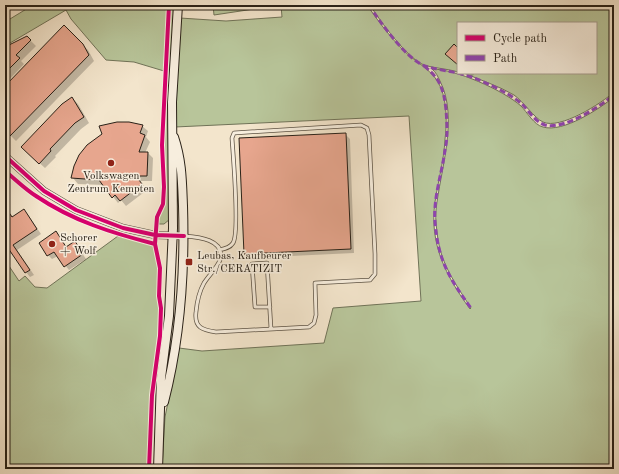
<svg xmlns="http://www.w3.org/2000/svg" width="619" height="474" viewBox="0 0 619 474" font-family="'Old Standard TT',serif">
<rect width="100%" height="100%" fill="#f3e5cc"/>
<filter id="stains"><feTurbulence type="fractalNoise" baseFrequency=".005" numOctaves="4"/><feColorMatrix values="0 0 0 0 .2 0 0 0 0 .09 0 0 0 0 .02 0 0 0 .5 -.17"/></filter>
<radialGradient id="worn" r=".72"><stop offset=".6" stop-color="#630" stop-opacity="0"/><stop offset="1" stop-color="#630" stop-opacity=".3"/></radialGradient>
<path fill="#b8c59a" stroke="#707358" d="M33,5H168L164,71L134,62L106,60L71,19L66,10L5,46V22Z
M170,5H174L169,103L170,219L164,224H159L158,217L164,204L165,187L163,145Z
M213,5H274V6L214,15Z
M281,5H367C378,21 390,37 403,50C416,63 434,70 441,88C447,103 447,124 445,139C444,161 438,181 435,202C429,244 446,276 470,309L471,308C457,286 442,266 438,240C437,231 435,220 436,210C440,171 459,118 440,81C438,77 436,72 432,69C455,69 503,90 521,106C527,112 534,125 543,127C563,133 599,109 614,97V469H162L165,417L179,348L202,351L324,343L333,308L421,301L409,116L175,127L180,18L226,21L282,17Z
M370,5H614V92C602,103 560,130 543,122C534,118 524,102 514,95C499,86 480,80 464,73H596V23H458V72C449,69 433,68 424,65C407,58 380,21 370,5Z
M118,236L154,245L158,268L157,296L160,308L159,336L151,395L147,469H5V260L19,281L25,276L35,287L47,288Z"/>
<path fill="#0003" d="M5,5H12L5,9Z
M64,27L88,50L94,61L16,141L5,130V88Z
M27,37L36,46L21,61L24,64L5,84V49Z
M468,73H475L472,77Z
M72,98L78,104L89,123L81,129L55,156L56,157L45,168L22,147Z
M142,126L148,131L146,137L150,142L145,153H148L153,158L152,181H140L147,190L126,206L121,200L118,203L104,185L78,184L73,178L75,166Z
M345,134L350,139L354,253L249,258L245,253Z
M5,206L13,217L23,210L28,215L41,234L17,250L34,275L30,277L26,272L13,253L11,254L5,248Z
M56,233L67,247H78L86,259L69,270L58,256L52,259L48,255Z"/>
<path fill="#e7a68e" stroke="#292117" d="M64,25L83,44L89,55L10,136L5,131V86Z
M27,36L31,40L16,55L20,58L5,73V47Z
M454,44L458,48V65L445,54Z
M72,97L84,117L75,123L50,149L51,151L39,164L21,147L62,104Z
M117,122H129L143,125L140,133L145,135L139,152H148L147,176H136L142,184L120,201L115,195L112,198L99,180L71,178L74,166L79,155L87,145L102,134L99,126Z
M346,133L351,249L244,254L239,138Z
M5,207L12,217L24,209L37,229L13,245L30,270L25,273L8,248L5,250Z
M56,231L66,247L75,241L83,254L64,267L54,252L47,256L39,243Z"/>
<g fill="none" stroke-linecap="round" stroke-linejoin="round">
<g stroke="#5c5244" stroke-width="4.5">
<path id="service" d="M184,236C197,237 226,239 220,260C217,268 209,275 204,283C199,292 197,301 196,312C194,328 203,330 216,332L309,327L314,323L316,315L315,283L370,280L375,274V254L369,135L367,128L361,125L234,133L232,138C233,155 240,232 233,243C230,248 224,249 219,250
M270,307H255L252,264L267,263L271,329"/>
</g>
<g stroke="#5c5244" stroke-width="8">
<path id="tertiary" d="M5,156L44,191L76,210L123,228L155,235L184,236"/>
</g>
<g stroke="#292117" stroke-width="10">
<path id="secondary" d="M164,402C180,340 185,270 183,206C182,181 182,161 174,137
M158,469L161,378L169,316L173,228L172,102L178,5"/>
</g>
<use href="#service" stroke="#f7eede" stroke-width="3"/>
<use href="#tertiary" stroke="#f7eede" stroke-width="7"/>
<use href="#secondary" stroke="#f7eede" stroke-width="8"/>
<path stroke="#8e44ad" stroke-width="3" stroke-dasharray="6 3" stroke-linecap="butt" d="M369,5C380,22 406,59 425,66C435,69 447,71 458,73
M424,66C440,78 444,90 446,110C447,123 448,137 445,150C442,173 433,198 435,222C438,260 449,278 471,308
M458,73C476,77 508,92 522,104C529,111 535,122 545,125C564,130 599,107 614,95"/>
<g stroke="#f7eede" stroke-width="6">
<path id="cycleway" d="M5,156L44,191L76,210L123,228L155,235L184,236
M5,171C15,179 25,189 36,196C73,221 112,233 155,244
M149,469L152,395L160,336L161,308L159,296L160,268L155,244L157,217L163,204L164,187L162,145L169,5"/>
</g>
<use href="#cycleway" stroke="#d6006c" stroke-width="4"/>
</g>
<g fill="#8f2418" stroke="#f7eede" stroke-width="1.5">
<circle cx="111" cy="163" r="4"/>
<circle cx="52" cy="244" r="4"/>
<rect x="185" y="258" width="8" height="8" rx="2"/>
</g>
<g text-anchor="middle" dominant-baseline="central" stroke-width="3" stroke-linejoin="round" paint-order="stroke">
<g font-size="11" fill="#292117" stroke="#f7eede" text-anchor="start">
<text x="111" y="176" text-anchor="middle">Volkswagen<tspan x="111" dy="13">Zentrum Kempten</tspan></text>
<text x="60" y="238">Schorer<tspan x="60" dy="13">+ Wolf</tspan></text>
<text x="197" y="256">Leubas, Kaufbeurer<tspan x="197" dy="13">Str./CERATIZIT</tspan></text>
</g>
</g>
<rect width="619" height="474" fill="none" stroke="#f3e5cc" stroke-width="20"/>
<rect x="6" y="6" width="607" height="462" fill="none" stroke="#292117" stroke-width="2"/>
<rect x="10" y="10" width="599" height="454" fill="none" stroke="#292117"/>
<rect x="457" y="22" width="140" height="52" fill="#f7eede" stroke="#a59c8e"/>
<rect x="465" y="35" width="20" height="6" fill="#d6006c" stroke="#a59c8e"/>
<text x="493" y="42" font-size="12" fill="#292117">Cycle path</text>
<rect x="465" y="55" width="20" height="6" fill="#8e44ad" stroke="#a59c8e"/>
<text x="493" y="62" font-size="12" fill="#292117">Path</text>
<rect width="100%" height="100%" filter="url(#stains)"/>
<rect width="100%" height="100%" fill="url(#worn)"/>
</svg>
